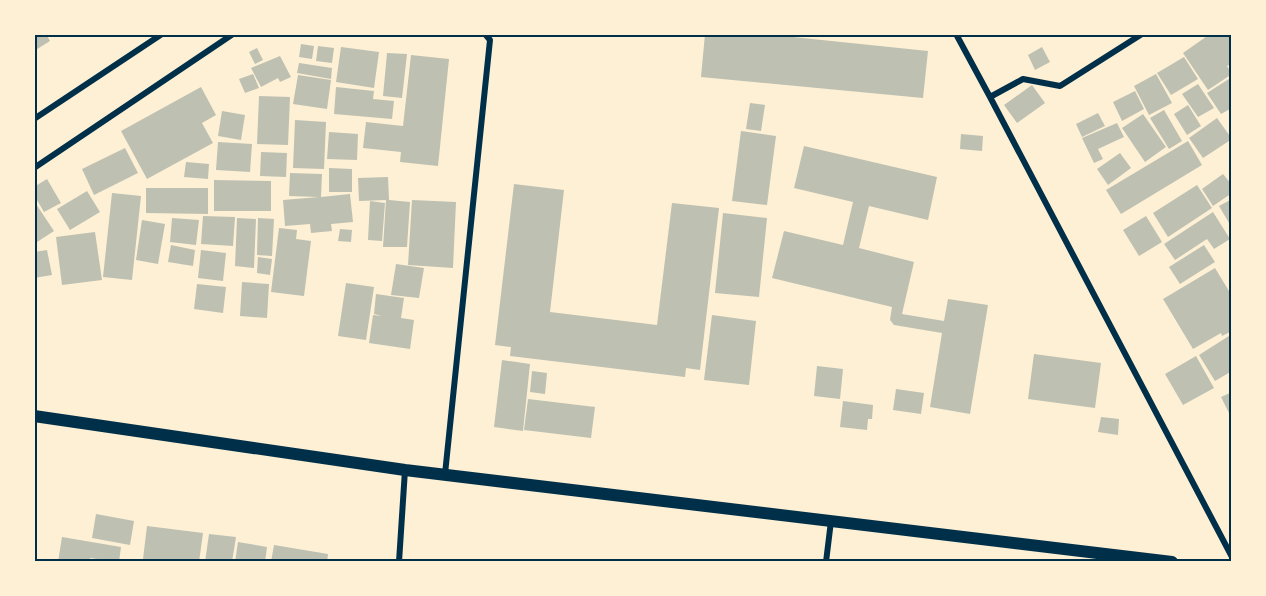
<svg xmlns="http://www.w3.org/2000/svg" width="1266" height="596" viewBox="0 0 1266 596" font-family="'Fira Sans',sans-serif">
<rect width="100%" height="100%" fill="#fdf0d5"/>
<path fill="#bec0b2" d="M34,34H46L50,41L34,51Z
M705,34H764L928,51L923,98L701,77Z
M1210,34H1229L1232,38V63L1227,66L1232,74L1208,90L1183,53Z
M301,44L314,46L312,59L299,57Z
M318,46L334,48L332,63L316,61Z
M341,47L379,52L374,88L336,82Z
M1042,47L1050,62L1035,70L1028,55Z
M257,48L263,60L255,64L249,52Z
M387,53L407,54L402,98L383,96Z
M411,55L449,59L438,166L400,162L401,152L363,148L366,122L403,126Z
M280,56L291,77L280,82L278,78L261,87L251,68Z
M1184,57L1198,79L1171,95L1157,73Z
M299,63L332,68L331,79L297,73Z
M253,74L259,88L245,93L239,79Z
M1156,74L1172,103L1149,115L1134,86Z
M298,75L331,80L327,109L293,104Z
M1232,77V108L1221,114L1207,93Z
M1198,84L1214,108L1198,117L1182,94Z
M1032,85L1045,103L1017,123L1004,105Z
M201,87L216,115L202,123L213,143L147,179L121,131Z
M336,87L374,91L373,99L394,101L392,119L334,114Z
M1135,91L1144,109L1122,121L1113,102Z
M259,96L290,97L288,145L257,144Z
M750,103L765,105L761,131L746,129Z
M1188,105L1201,126L1187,135L1174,114Z
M1164,110L1182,141L1169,149L1150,118Z
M222,111L245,115L241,140L218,136Z
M1098,113L1105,126L1082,137L1076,124Z
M1143,114L1166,147L1145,162L1122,128Z
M1217,118L1232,139L1203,158L1189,138Z
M295,120L326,122L324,169L293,168Z
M1117,123L1124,137L1098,149L1103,159L1094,163L1082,138Z
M741,131L776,136L767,205L732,201Z
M329,132L358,134L357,160L327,159Z
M961,134L983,136L982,151L960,149Z
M1188,141L1202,165L1121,214L1106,190Z
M218,142L252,144L250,172L216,170Z
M804,146L937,177L928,220L869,206L859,248L914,262L902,314L944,321L948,299L988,305L970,414L930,407L942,333L894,325L890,320L892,307L772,278L784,231L843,245L853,202L794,188Z
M125,148L138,173L94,195L82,169Z
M261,152L287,153L286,177L260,176Z
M1120,153L1131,168L1108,185L1097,169Z
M186,162L209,164L208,179L184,177Z
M329,168L352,169V192H329Z
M290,173L322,174L321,197L350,194L353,222L331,224L332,231L311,233L310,224L285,226L283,200L319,197L289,196Z
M1223,174L1232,185V193L1213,206L1202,189Z
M388,177L389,200L410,202L407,247H383L386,200L359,201L358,178Z
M47,179L61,203L44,212L34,195V187Z
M214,180L271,181V211H214Z
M514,184L564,190L550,312L657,325L672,203L719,208L700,370L686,368L685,377L510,356L511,347L495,345Z
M1197,185L1212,208L1168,237L1153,213Z
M146,188H208V214L146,213Z
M87,191L100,212L70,230L57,209Z
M112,193L141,196L132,280L103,277Z
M1232,199V228L1219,206Z
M412,200L456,202L453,268L408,265Z
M34,201L54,231L34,244Z
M370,201L385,203L382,241L368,240Z
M1213,212L1230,239L1214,249L1207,239L1175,260L1164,244Z
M723,213L767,218L759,297L715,293Z
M203,216L235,217L233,246L201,244Z
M1146,216L1162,242L1139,256L1123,230Z
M172,218L199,220L196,245L170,242Z
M237,218L256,219L254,268L235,266Z
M258,218L274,219L272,256L257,255Z
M142,220L165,224L158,264L136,260Z
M279,228L297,230L296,239L311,241L304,296L271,292Z
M340,229L352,230L351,242L338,241Z
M95,232L102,280L62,285L56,237Z
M171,245L195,250L193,266L168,262Z
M1204,245L1215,262L1180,284L1169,267Z
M47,250L52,275L34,278V252Z
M201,250L226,253L223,281L198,278Z
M258,257L272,259L270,275L257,273Z
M396,264L424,268L419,298L391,295Z
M1215,268L1232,296V331L1222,336L1221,333L1193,349L1163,299Z
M242,282L269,284L267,318L240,316Z
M346,283L374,287L366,340L338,336Z
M197,284L226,287L223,313L194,309Z
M376,294L404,298L401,318L414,320L410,349L369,343L373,315L382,316L374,314Z
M712,315L756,321L749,385L704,380Z
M1232,334V371L1215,381L1199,355Z
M1034,354L1101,363L1095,408L1028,399Z
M1196,356L1214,388L1183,405L1165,374Z
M502,360L530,364L523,431L494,427Z
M817,366L843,369L840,399L814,396Z
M532,371L547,373L545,394L530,392Z
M896,389L924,393L921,414L893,410Z
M1232,392V419L1221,397Z
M528,399L595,407L591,438L524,430Z
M843,401L873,405L872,419H868L867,430L840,427Z
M1101,417L1119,419L1118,435L1098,432Z
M96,514L134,521L130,545L92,538Z
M147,526L203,533L199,562L143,559Z
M209,534L236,537L232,562H205Z
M62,537L121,547L119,562L90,558V562H58Z
M238,542L267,547L265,562H235Z
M274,545L328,554L327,562H271Z"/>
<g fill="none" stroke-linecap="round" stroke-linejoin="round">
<path stroke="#003049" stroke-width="6" d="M956,34L990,97
M1142,34L1060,86L1023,79L990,97L1232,557
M34,119L162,34
M34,168L233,34
M445,474L490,40L485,34
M399,562L405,470
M826,562L831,521"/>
<path stroke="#003049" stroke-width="12" d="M34,416L405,470L1172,562"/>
</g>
<rect width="1266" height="596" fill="none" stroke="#fdf0d5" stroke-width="72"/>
<rect x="36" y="36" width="1194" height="524" fill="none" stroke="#003049" stroke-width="2"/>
</svg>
